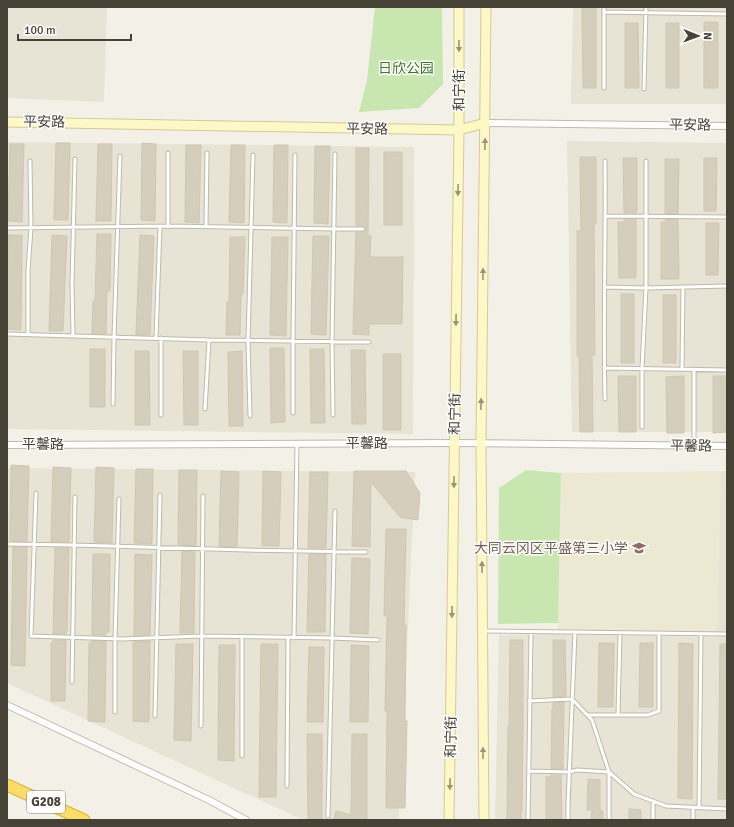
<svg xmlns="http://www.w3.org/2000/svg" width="734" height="827" viewBox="0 0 734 827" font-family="Signika,'Noto Sans SC',sans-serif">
<rect width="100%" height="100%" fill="#f3f1e7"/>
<path fill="#e7e3d5" d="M7,7H107L104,102L7,98Z
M573,7H727V104H571Z
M567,141L727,143V432H572Z
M7,142L414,147L413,434L7,429Z
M7,468L415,472L399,820H303L7,683Z
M721,471H727V820H495L499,635L558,634L716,637Z"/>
<path fill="#ece8d1" d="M721,471L717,637L558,634L561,473Z"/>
<path fill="#c8e7b0" d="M375,7H442L443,84L419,108L359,112L367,80Z
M526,470L561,473L558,623L498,624L499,488Z"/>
<path fill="#d5cebc" stroke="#cfc7af" d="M582,7H596V88H583Z
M704,22H718V88H704Z
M625,23H638L639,88H625Z
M666,23H679V88H666Z
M56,143H70L68,220H54Z
M142,143L156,144L155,221L141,220Z
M10,144H24L22,222L8,221Z
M98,144H112L111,221H96Z
M186,145H201L199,223L185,222Z
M231,145H245L244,223L229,222Z
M274,145H288L287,223L273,222Z
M315,146H330L328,224L314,223Z
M356,148H369L368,236H371L370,257H403L402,324H369V335L353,334L356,232H363L366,229L364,226H356Z
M384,152H402V225H384Z
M580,157H596V224H594L595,355H592L593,432H580L579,355L577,356V231H581Z
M623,158H637V211H636V213H624Z
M704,158H717L716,211H704Z
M665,159H679L678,214L665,213Z
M624,219H636V278H619L618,222H624Z
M665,219L678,220L679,279H661V222H665Z
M706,223H719L718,275H706Z
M97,234H111L110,291H107L106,334H92L93,301H95Z
M8,235H22L21,330L7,329Z
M52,235L67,236L63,331H49Z
M140,235L154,236L150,335H136Z
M313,236H329L326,335L311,334Z
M230,237H245L243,294H241L240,335H226L227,302H229Z
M272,237H288L286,336L270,335Z
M621,294H634V363H621Z
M663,295H676V363H663Z
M270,348H284L285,422L271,423Z
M90,349H105V407H90Z
M310,349H324L325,423H311Z
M351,350H365L366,424H352Z
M135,351H149L150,425H135Z
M183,351H198V425H184Z
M242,351L243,426H229L228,352Z
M383,354H401V430H383Z
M618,376H636V432H619Z
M684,376V433H667L666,377Z
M713,376H727V432L713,433Z
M11,465L29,466L27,541H13V540H10Z
M53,467L71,468L69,542H51Z
M96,467L114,468L112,543L94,542Z
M136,469H153L152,544L134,543Z
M179,470H197L196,546L178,545Z
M221,471L239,472L237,547L219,546Z
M263,471L281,472L279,546H262Z
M354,471H406L420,493L418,520L400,517L371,482L370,547L352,546Z
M310,472H328L326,548H309L308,547Z
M386,529H406L404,625H406L405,721H407L405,808H386L387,712L385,711L387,616H384Z
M13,547H27L25,666L11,665Z
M55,548H69L67,632H66V634H53Z
M182,551L195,552L194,633H180Z
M93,554H110L109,632H106V635H92Z
M135,554L152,555L150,635L134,636Z
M309,554H326L325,632H307Z
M352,558L370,559L368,634L350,633Z
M53,640H66L65,701H51V643H53Z
M510,640H523V727L522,811H521V820H507L508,727H509Z
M553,640H565L566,696L553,697Z
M92,641H106L105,722L88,721L89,643H92Z
M150,641L149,722L133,721V643L134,642Z
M599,643H614L613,707H598Z
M640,643H653V707H639Z
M679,643L693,644L692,799L678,798Z
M176,644H193L191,741L174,740Z
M261,644H278L276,797H259Z
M720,644H727V799H718Z
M219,645H235L234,761L218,760Z
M351,645L369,646L368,722H350Z
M309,647H324L323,722H307Z
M564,702L563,769H551L552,709H553V703Z
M307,734H322V820H308Z
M352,734H367V820H334L336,811L351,815Z
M551,775H561L562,820H546V777H551Z
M588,779L600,780V810L603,811V820H591L592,810H587Z
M629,809L641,810V820H629Z"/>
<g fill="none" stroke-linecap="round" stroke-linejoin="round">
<g stroke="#bebaa9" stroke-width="5">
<path id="lane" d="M604,7V88
M604,12L727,14
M644,89L646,7
M606,216L727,217
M168,226V153
M206,226L207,153
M7,228L168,226L334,229H363
M605,287L646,288L727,286
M7,334L209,340L369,342
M28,334V270L31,228L30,161
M73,336L72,284L75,159
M156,338L160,226
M161,338V415
M604,368L727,370
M682,369L683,287
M694,369V446
M605,399C603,320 606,240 605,161
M113,404L114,337L120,156
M205,409L209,340
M293,413V341L295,155
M333,415L332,342L335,154
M250,416L248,341L253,155
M642,427V368L646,288V161
M36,493L31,636L122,639L201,636L332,638L378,640
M7,544L74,545L246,550L366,552
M483,631L727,634
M294,638L297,443
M72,682L75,497
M529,701L572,699L592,720L609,772L634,794L666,806L727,809
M115,712V639L119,499
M587,715H648L659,711V634
M618,715L620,633
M155,716L160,495
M201,726L203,496
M242,756V637
M529,771L569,772L577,770L609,772V820
M287,786L288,638
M699,808L701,634
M328,816L335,511
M528,820L531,632
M568,820V804L575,632
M653,820V801
M693,820V808"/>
</g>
<g stroke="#bebaa9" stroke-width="8">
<path id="street" d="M485,123L727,126
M7,445L455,443L727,446
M7,705L209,800L246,820"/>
</g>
<g stroke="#d3ca97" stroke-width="11">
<path id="secondary" d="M7,122L459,130L485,123
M449,820L459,130V7
M484,820L481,443L486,7"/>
</g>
<g stroke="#dbb338" stroke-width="13">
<path id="highway" d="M7,785L84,820"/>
</g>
<use href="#lane" stroke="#fff" stroke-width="3"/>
<use href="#street" stroke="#fff" stroke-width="6"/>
<use href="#secondary" stroke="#fef7c6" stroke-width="9"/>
<use href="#highway" stroke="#fcdc69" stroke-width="11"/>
</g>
<defs><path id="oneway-solid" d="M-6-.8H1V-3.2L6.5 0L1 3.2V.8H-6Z"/></defs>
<g fill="#999377">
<use href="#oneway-solid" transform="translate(459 46) rotate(90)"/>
<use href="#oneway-solid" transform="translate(485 144) rotate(-89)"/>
<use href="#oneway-solid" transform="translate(458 190) rotate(91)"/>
<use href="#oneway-solid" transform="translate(483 274) rotate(-89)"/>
<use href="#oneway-solid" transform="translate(456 320) rotate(91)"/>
<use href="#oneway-solid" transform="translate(481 404) rotate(-89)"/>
<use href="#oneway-solid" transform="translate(454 482) rotate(91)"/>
<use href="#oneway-solid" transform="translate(482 567) rotate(-90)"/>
<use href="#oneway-solid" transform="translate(452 612) rotate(91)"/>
<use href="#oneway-solid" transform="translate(483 753) rotate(-90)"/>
<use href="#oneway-solid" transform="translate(450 784) rotate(91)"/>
</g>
<defs>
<g id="school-bare" transform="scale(1.08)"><path d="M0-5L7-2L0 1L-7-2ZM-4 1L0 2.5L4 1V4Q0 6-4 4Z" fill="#8d6e63" stroke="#fff" stroke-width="2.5" paint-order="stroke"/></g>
</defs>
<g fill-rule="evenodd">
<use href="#school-bare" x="639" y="548"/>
</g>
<g text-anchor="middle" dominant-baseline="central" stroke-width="3" stroke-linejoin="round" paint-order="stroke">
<rect fill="#fff" stroke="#7e7b72" stroke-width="1" x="27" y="791" width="38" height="22" rx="3"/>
<g font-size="13" font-weight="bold" fill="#464236">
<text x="46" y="802">G208</text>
</g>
<g font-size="14" fill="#3e772a" stroke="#fff">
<text x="406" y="68">日欣公园</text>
</g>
<g font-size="14" fill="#464236" stroke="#fff">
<text transform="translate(459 90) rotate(-90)">和宁街</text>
<text transform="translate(44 122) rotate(1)">平安路</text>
<text transform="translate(690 125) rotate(1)">平安路</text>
<text transform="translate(367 129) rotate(1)">平安路</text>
<text transform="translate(455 414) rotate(-89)">和宁街</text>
<text x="367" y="443">平馨路</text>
<text x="43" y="444">平馨路</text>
<text transform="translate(691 446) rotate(1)">平馨路</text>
<text transform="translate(451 737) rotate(-89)">和宁街</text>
</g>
<g font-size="14" fill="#785e54" stroke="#fff" text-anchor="end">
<text x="628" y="548">大同云冈区平盛第三小学</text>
</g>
</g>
<rect width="734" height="827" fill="none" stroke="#464236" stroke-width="16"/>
<g transform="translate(698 36) rotate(91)" stroke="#ffffff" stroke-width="3" paint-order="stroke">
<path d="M0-3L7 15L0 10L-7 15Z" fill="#464236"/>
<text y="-6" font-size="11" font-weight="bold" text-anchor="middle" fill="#464236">N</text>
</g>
<path d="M18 34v6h113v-6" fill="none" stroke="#464236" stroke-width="2"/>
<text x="24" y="34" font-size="12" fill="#464236" stroke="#ffffff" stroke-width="3" paint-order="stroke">100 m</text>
</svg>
